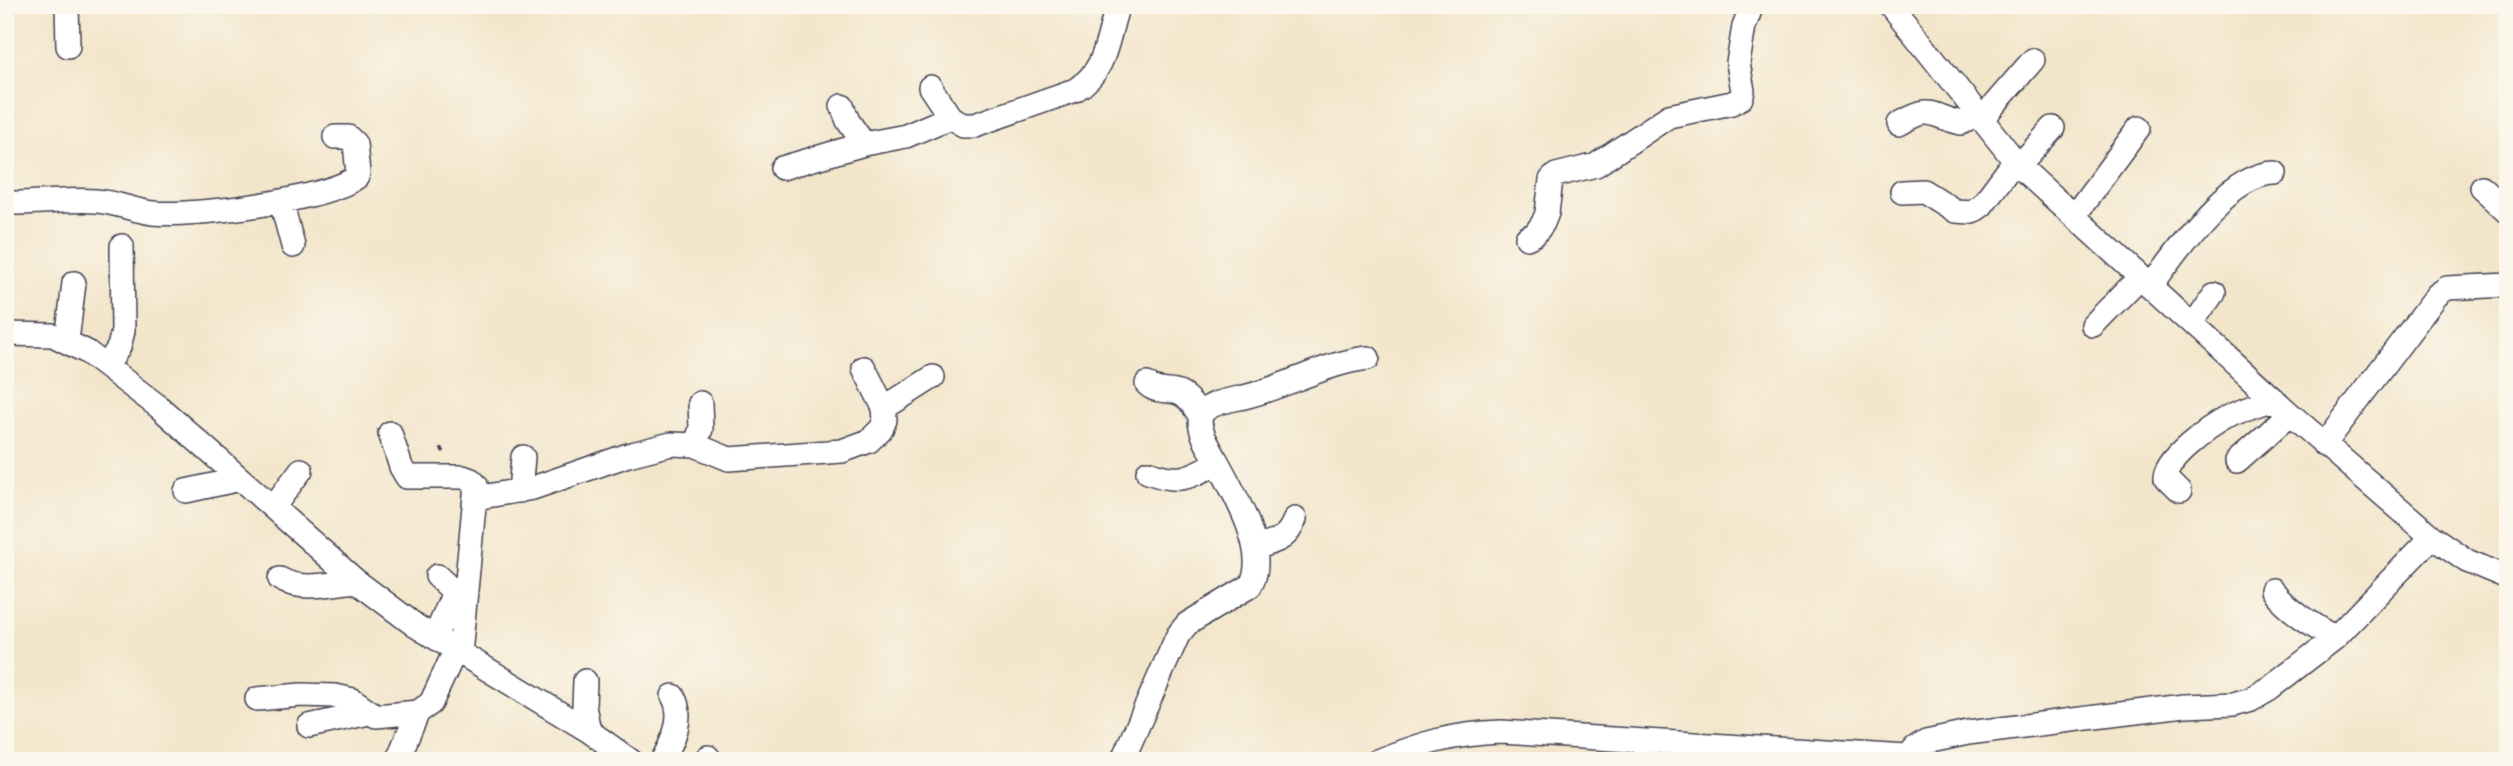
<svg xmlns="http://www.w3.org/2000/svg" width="2513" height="766" viewBox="0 0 2513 766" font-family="'Patrick Hand',sans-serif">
<rect width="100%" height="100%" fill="#fbf7ec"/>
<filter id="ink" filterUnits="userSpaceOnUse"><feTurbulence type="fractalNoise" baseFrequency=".0143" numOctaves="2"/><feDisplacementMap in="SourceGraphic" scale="14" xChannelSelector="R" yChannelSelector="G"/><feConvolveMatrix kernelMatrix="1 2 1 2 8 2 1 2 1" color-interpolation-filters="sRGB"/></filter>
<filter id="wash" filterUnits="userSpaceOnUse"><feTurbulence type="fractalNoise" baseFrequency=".00686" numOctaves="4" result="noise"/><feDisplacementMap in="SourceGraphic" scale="28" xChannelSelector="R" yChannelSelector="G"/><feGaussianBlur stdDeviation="1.57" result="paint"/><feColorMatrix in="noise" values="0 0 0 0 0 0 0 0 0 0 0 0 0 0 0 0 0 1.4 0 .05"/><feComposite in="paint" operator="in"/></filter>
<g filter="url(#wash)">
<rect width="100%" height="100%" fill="#f3e5ca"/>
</g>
<g filter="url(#ink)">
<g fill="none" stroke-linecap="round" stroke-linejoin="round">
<g stroke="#413f50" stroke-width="26">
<path id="minor" d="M67,5L68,46
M1891,5L2019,166L2290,414L2432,537L2467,561L2508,578
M930,87L950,117
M842,106L848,121L864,144
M1981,120L2033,60
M1899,124C1934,104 1928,116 1961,123L1978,115
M2019,166L2053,128
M782,168L864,144L906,136L950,117L963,125H975L1075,90C1108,70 1106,39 1118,5
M2482,187L2508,211
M1902,192L1923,191L1955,211L1972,212L1982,205L2014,162
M281,201L293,246
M5,203C35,204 66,199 96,201C116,202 134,211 153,213C193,217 326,200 357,177L358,173L355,144L348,137H335
M2074,216L2139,128
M1527,238L1535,234L1543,223L1547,213L1551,180L1556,175L1596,165L1669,116L1732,103L1741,98L1743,91L1738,63L1744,26L1752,5
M2150,286C2177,250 2227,174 2275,173
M2192,324L2214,292
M2093,325L2140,277
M5,334L53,335L87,352L159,407L356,581L416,626L589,731L631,761
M67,341L74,283
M107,366L119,347L123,331L122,246
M1147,384C1157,394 1169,388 1181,394C1190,399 1195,408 1200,416
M884,408L933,377
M390,433L401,467L407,477H463L471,480L476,485L460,654
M695,445L701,429L700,403
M2324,445L2437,295L2447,288L2508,285
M2237,461L2290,414
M1148,472C1179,484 1189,478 1217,463
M186,491L240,479
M520,491L523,457
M2179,491L2166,478C2164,458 2210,426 2227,417C2242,409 2258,405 2274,399
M476,498L533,488L628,455L671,444L695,445L729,459L842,451L869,441L881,429L885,420L884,408L864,368
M274,506L301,470
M1255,548C1275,541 1287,541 1295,519
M280,579C301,592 333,583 356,581
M2272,590C2290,612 2311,624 2335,638
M435,637L452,597L451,589L437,576
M585,681L584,706L589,731
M257,699L301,695L335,696L353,700L376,716L418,712L431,703L455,651
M309,726L369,713
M397,761L418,712
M662,761C673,741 685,717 673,696
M707,761L708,757
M1122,761L1178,635L1187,624L1250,586C1274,549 1221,472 1204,437C1201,429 1197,419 1204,411C1213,402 1231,400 1244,397C1286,387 1325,363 1368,358
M1377,761C1423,743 1452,734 1501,732L1907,757
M1905,761L1915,749L1926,742L1968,733L2184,706L2233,704L2251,699L2270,688L2335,638L2432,537"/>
</g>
<path stroke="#413f50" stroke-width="3.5" stroke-dasharray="5 5" stroke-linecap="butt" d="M441,448L447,456"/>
<use href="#minor" stroke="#fff" stroke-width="23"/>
</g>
</g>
<rect width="2513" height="766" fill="none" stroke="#fbf7ec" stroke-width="28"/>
</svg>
